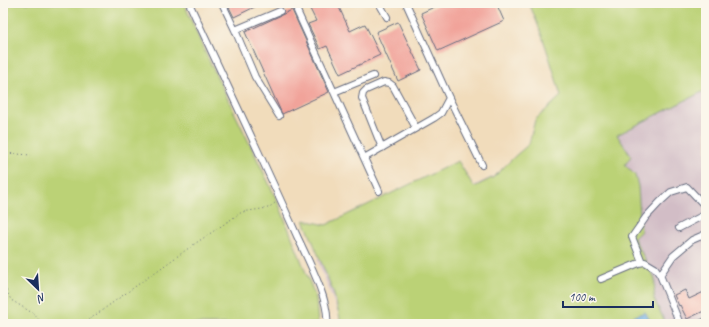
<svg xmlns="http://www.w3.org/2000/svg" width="709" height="327" viewBox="0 0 709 327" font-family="Caveat,sans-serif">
<rect width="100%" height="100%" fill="#fbf7ec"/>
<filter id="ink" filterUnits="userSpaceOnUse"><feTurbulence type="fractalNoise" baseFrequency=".025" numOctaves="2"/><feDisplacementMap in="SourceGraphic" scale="8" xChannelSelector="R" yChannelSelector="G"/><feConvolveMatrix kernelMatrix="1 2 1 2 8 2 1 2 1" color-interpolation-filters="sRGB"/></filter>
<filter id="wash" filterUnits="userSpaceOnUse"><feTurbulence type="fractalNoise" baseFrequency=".012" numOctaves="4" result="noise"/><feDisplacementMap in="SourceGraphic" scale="16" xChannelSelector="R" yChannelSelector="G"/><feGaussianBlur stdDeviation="0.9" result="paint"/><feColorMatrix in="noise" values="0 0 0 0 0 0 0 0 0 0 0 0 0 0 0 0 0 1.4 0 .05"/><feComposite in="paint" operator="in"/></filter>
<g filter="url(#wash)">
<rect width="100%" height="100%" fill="#f1dcbb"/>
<path fill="#d2bdc6" d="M706,77V324H338L340,318L317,259Z"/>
<path fill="#bbd276" stroke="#6b806a" d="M3,3H184L203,48L278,202L316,298L318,324H3Z
M529,3H706V90L617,135L631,156L625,165L635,175L638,186L641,231L634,238L655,279L654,299L666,324H339L340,318L333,291L304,220L326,225L458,161L474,187L494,177L514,157L529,144L535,120L561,96C552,65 542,33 529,3Z"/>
<path fill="#72b1e5" stroke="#4670a2" d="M645,312L652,324H616Z"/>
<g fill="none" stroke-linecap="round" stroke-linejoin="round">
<path stroke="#72b1e5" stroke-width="2" d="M305,9L319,3"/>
</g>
<g id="blocks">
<path fill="#f1a39a" d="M227,3H263L234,17Z
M323,3H337L350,31L365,24L380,55L340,74L327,46L320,49L308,24L316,21L310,9Z
M443,3H501L497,5L504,21L438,51L421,13Z
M292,10L329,92L282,114L245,32Z
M398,22L421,70L398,81L376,32Z
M685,290L689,299L706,291V310L687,319L680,305L679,306L674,295Z"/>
</g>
</g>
<g filter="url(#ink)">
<use href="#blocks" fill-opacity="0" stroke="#666c7f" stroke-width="1"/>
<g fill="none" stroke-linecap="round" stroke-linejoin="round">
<g stroke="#666c7f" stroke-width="8">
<path id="minor" d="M189,3C225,81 262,158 297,236C307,258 330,301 327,324
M222,3L235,30L255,77L279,116
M300,3L297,11L379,191
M379,3L387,17
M406,3L449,98L482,165
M235,30L280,11
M334,92L373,76
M382,148L362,98L363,93L366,90L384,82L389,83L393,86L416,128
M364,158L434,118L441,113L449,98
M679,228L706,214
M642,262L632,237L646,217L660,202L671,192L687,187L706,207
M660,275L673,256L692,240L706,234
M601,279L639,263L645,262L655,268L660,275L680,324
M700,324L706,321"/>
</g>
<path stroke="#666c7f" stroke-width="1" stroke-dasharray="1 3" stroke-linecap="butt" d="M3,153L31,155
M3,283L11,300L16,303L34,314L42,324
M83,324L193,245L242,212L268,208L275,203"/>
<use href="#minor" stroke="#fff" stroke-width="6"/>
</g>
</g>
<rect width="709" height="327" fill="none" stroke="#fbf7ec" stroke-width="16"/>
<g transform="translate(38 289) rotate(155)" stroke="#fbf7ec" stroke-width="3" paint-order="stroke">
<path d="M0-3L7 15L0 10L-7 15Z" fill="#1b2f5e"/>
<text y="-6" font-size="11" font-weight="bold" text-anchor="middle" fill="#1b2f5e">N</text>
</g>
<path d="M563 301v6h90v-6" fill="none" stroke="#1b2f5e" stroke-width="2"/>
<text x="569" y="301" font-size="12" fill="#1b2f5e" stroke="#fbf7ec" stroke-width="3" paint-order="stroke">100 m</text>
</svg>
